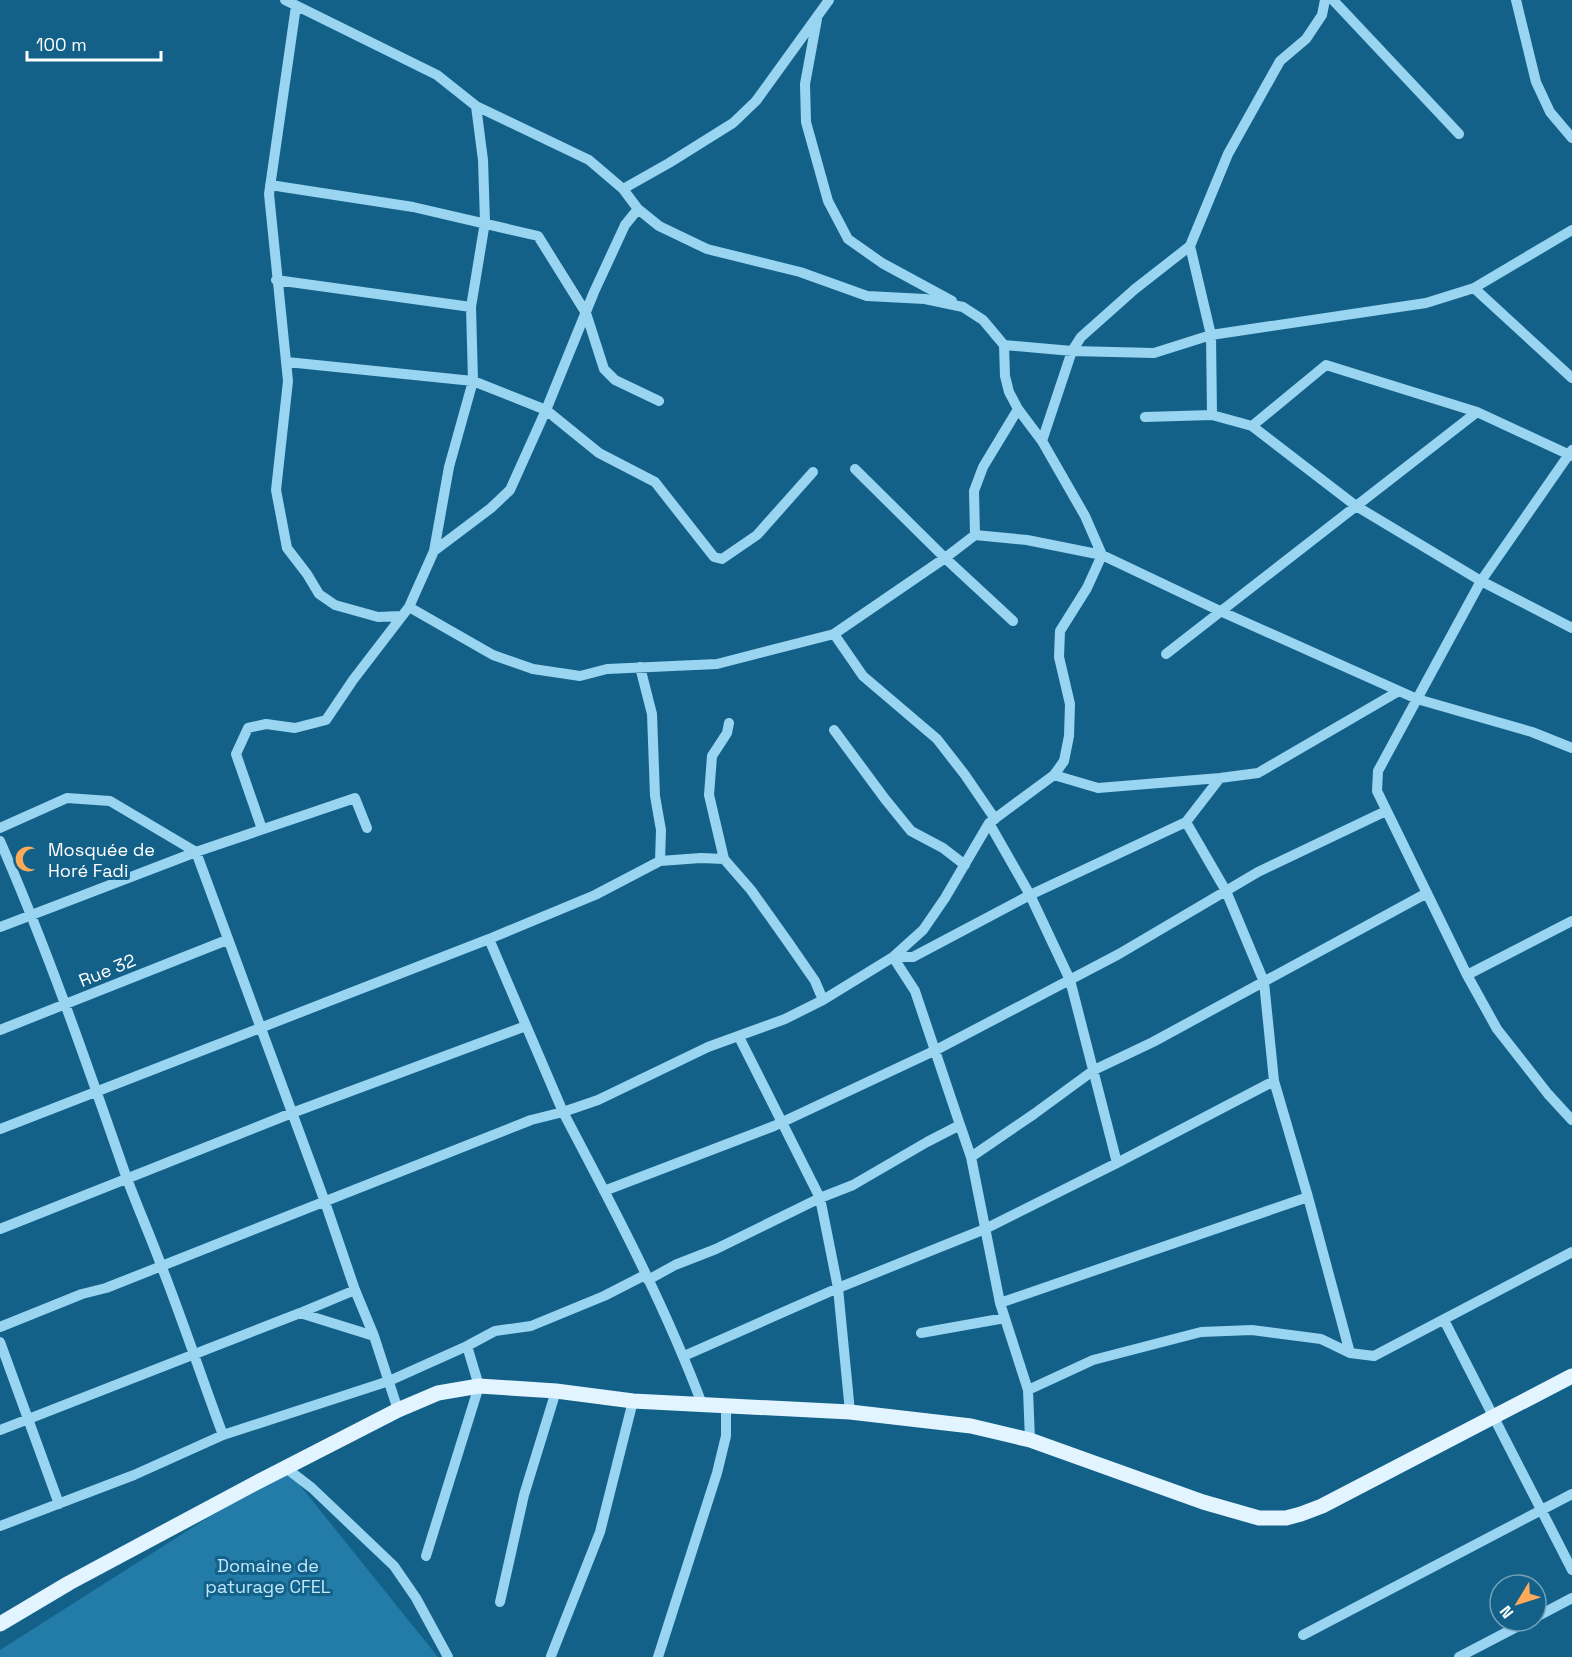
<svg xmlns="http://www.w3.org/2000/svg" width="1572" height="1657" viewBox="0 0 1572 1657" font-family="'Space Grotesk',sans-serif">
<rect width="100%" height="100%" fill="#136189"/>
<path fill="#227ca7" d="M286,1468L438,1657H0V1650Z"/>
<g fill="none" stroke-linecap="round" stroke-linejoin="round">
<path stroke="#99d4f0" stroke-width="10" d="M285,0L437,75L476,106L589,160L623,189L669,163L733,123L756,101L829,0
M1333,0L1459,134
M1516,0L1536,82L1550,112L1572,138
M296,6L269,194L288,381L276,490L287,548L307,574L319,594L335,605L378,617L400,616
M817,19L805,84L806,122L828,201L848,239L882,263L952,301
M270,185L413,207L538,236L586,313L604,369L615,380L659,401
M623,189L638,209L659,226L707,249L800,272L867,296L925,299L963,307L983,320L1004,345L1005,376L1009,392L1018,409L1042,441L1085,516L1102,555L1087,588L1060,631L1059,657L1070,704L1069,736L1064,761L1054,775L989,823L945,898L923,930L893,957L823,1000L785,1019L708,1047L598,1100L563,1112C613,1207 664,1303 702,1404
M1190,246L1211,335L1212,415
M276,280L471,307
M1474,288L1572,378
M1004,345L1072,351L1154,353L1211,335L1426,303L1474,288L1572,230
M287,362L473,381L546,410L599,453L655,482L714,557L722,559L757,535L813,472
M1145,417L1212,415L1252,426L1356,506L1481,581L1572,628
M1252,426L1326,365L1477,412L1572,456
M1042,441L1072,351L1081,337L1135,289L1190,246L1228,154L1280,61L1306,39L1322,15L1325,0
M1572,450L1481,581L1378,771L1377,791L1467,975L1497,1029L1548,1094L1572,1120
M855,469L945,558L1013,621
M975,535L974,491L983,467L1018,409
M434,551L449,467L473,381L471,307L485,222L483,160L476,106
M409,607L493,655L533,669L580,676L607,669L717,664L834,634L945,558L975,535L1027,540L1102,555L1220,611L1417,699L1532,732L1572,748
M834,634L863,676L937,739L965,775L995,819
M1166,654L1477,412
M640,667L652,714L655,796L661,830L660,861
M729,723L727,733L712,756L709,795L724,859L751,890L788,942L815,981L823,1000
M834,730L885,799L911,831L943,848L965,865
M1054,775L1098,788L1220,778L1258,773L1399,691
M1186,822L1226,891L1264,982L1274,1081L1308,1197L1350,1353
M989,823L1030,895L1070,980L1117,1163
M0,828L67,798L110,801L196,852L325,1202L355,1290L374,1336L398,1410
M262,829L236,754L248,728L266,724L295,728L326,720L353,680L409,607L434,551L491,508L510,490L546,410L594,292L625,225L638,209
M0,841C48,951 87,1064 126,1176C137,1206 150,1235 161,1265C183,1321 202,1379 223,1435
M0,927L196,852L355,798L367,828
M893,957H913L1030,895L1186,822L1220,778
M1467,975L1572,921
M0,1030L227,940
M739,1037L820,1198L838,1288L850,1412
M960,1125L971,1157L1000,1303L1028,1390L1030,1440
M0,1129L489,939L595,895L660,861L701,858L724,859
M971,1157L1034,1114L1094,1070L1153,1042L1427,893
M604,1191L774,1126L936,1050L1119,954L1258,872L1386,811
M0,1229L292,1113L526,1026
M648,1280L675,1265L716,1249L820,1198L853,1185L927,1142L960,1125L915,991L893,957
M1000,1303L1308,1197
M300,1313L355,1290
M1444,1320L1572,1570
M0,1327L82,1294L106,1288L531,1120L563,1112L489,939
M921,1333L1005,1318
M0,1342L59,1504
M684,1356L838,1288L985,1229L1117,1163L1274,1081
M1028,1390L1093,1360L1201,1332L1252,1330L1321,1339L1350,1353L1374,1356L1572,1252
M0,1430L300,1313L374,1336
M286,1468L312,1488L394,1566L416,1598L448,1657
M0,1526L134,1475L223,1435L389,1381L467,1346L495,1331L531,1326L604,1296L645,1275
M426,1556L479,1386L467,1346
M500,1602L524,1495L556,1391
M1536,1617L1572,1598
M1303,1635L1572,1494
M551,1656L600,1532L633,1401
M658,1657L717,1473L726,1436V1406
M1459,1657L1528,1621"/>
<path stroke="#e2f4ff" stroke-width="15" d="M0,1624L69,1583L252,1485L398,1410L438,1393L479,1386L556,1391L633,1401L850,1412L971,1426L1030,1440L1203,1502L1259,1518H1286L1301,1514L1322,1506L1572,1376"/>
</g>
<defs>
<g id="mosque-bare" transform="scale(2.07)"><path d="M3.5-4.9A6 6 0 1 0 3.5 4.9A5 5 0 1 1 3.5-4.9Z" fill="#ffaa58" stroke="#136189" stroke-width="2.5" paint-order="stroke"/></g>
</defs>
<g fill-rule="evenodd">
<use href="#mosque-bare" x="28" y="859"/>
</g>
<g text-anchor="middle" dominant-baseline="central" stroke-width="6" stroke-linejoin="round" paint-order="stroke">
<g font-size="18" fill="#fff" stroke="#136189" text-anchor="start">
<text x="48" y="849">Mosquée de<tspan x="48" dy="21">Horé Fadi</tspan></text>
</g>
<g font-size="18" fill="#fff" stroke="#136189">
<text transform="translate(107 970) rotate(-22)">Rue 32</text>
</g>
<g font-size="18" fill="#c0e8fc" stroke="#136189">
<text x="268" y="1565">Domaine de<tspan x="268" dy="21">paturage CFEL</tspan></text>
</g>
</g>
<g transform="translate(1518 1603) rotate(232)"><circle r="28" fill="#136189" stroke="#71a0b8" stroke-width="1.5"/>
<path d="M0-4.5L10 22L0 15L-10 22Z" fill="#ffaa58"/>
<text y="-9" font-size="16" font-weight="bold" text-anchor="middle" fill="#ffffff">N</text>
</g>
<path d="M27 51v9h134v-9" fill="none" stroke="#ffffff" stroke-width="3"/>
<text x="36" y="51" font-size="18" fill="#ffffff" stroke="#136189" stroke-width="4.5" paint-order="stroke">100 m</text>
</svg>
